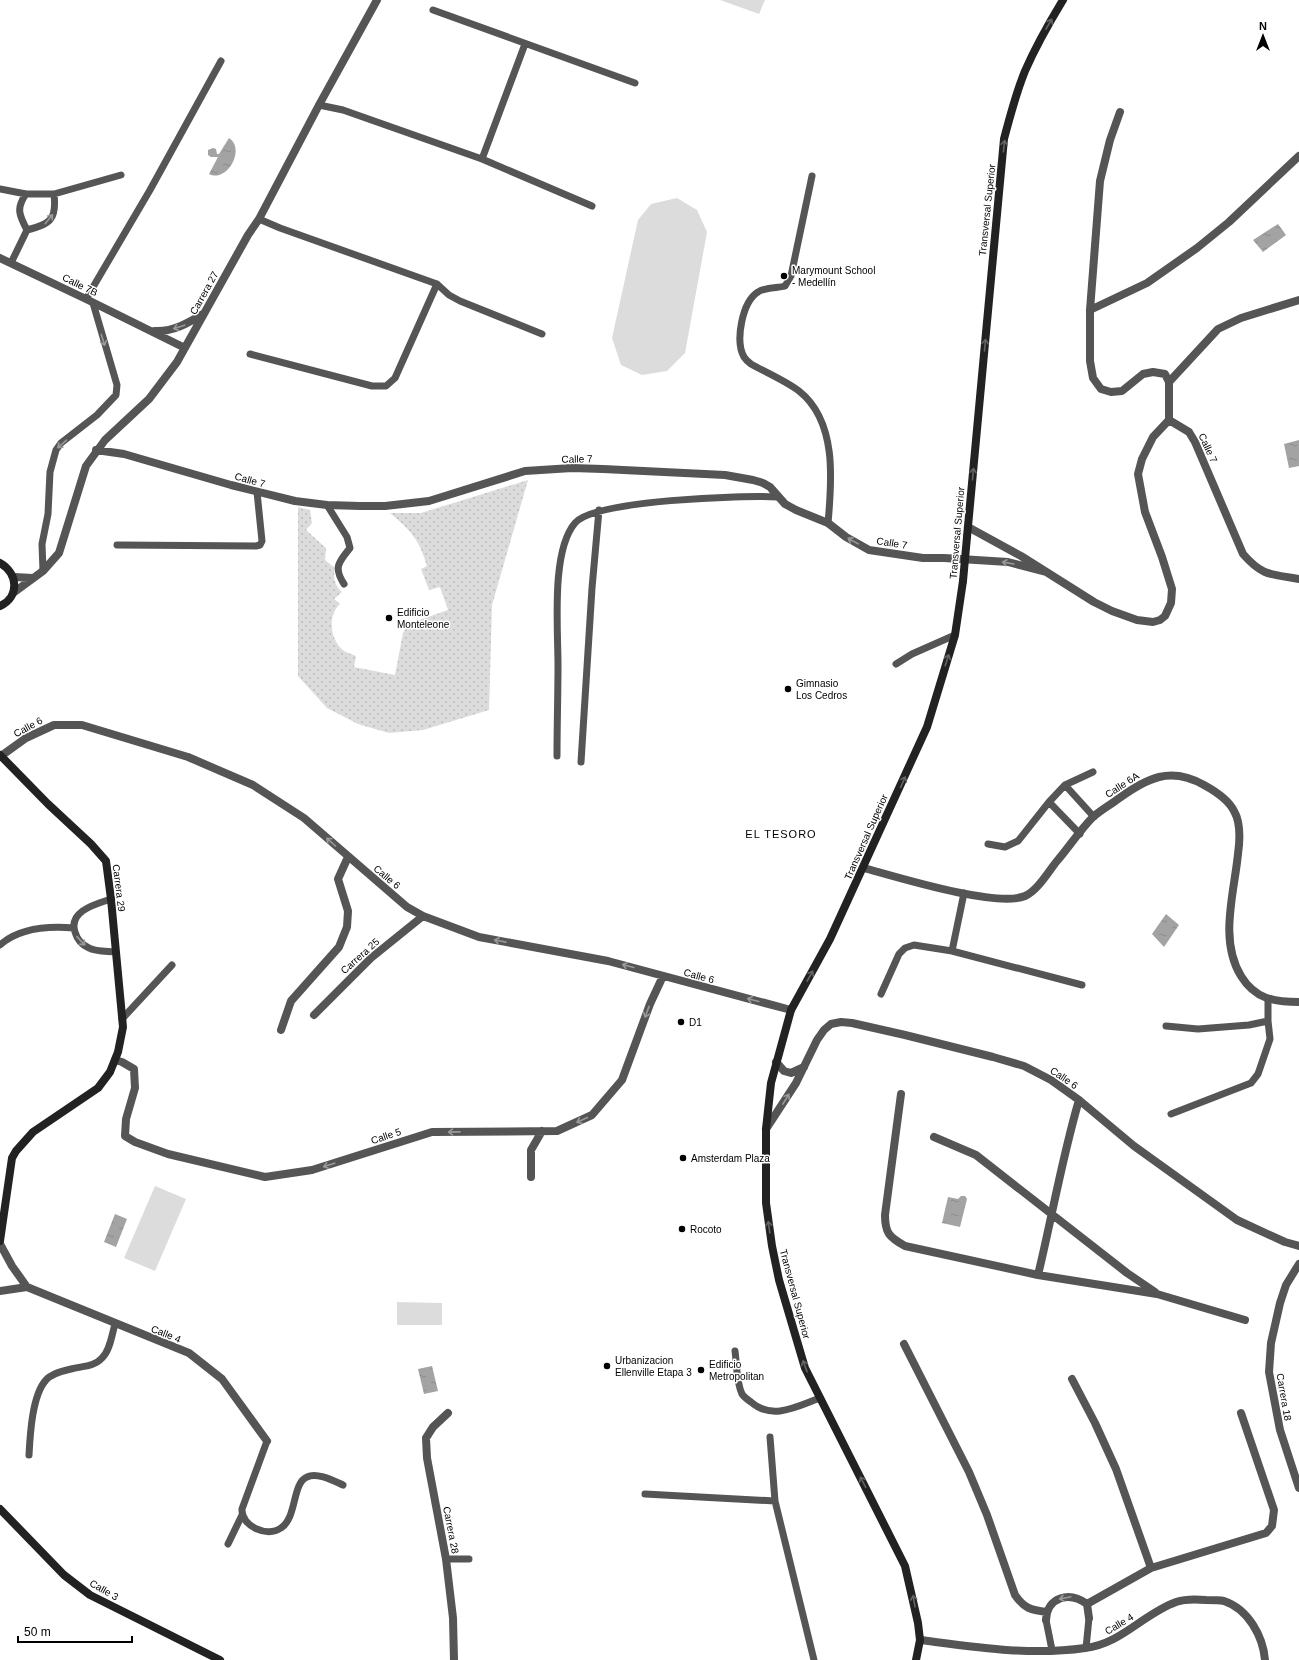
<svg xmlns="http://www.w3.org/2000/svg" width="1299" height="1660" viewBox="0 0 1299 1660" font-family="Arial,sans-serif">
<defs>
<pattern id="grass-dots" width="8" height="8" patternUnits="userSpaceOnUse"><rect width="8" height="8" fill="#dcdcdc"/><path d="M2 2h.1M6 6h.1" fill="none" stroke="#bbb" stroke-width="1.8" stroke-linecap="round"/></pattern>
<pattern id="water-ripples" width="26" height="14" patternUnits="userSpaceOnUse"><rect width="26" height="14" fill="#a3a3a3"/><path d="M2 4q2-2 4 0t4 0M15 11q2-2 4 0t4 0" fill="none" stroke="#8b8b8b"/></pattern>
</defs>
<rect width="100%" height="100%" fill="#fff"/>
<path fill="url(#grass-dots)" d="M528,480L492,605L489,710L423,730L389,733L358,724L327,708L298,676V507L310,510L312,523L306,530L326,548L325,560L335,568C333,577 334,585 342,592L334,599L340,604C327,616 330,640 344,651C347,653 352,654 356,656L354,667L395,675L403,633L408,624L448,610L440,587L429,590L421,569L427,566C419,539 411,531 390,513H421Z"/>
<path fill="#dcdcdc" d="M720,0H765L759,14Z
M677,198L697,210L707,232L685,353L667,371L642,375L621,365L612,338L638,220L651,204Z
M155,1186L186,1199L155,1271L124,1258Z
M397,1302L442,1303V1325H397Z"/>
<path fill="url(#water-ripples)" d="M229,138C246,149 227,183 209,174L218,157H211L208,155V150L213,148L216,149L217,154H219Z
M1278,224L1286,235L1263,252L1253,240Z
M1299,440V466L1289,468L1284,444Z
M1166,914L1179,925L1164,947L1152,934Z
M961,1196H965L967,1199L960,1227L942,1223L948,1197L958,1199Z
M115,1214L127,1219L116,1247L104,1242Z
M432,1366L438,1391L424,1394L418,1369Z"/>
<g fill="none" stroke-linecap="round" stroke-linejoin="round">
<path stroke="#555" stroke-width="7" d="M433,10L635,83
M319,105L343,110L482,159L592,206
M482,159L525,44
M812,176L791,276L785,286C778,288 765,287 758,292C742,302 735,341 744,357C746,360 748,362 751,364C765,372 786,381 799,391C837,421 832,480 828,523
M0,189L26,194H54L121,175
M26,194C16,208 19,215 27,230
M259,219L280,228L437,284L449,295L460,301L542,334
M11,263L27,230C50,224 57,220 54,194
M86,299L150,190L221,61
M250,354L372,386H386L395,378L437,284
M327,505L347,537L350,548C339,562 333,567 344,584
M117,545L256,546L260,545L262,541L257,492
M43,571L42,544L48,514L50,472L56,450L61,443L97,415L116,395L117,385L93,303
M896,664L912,654L955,635
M557,756C557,725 558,695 558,665C558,628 551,551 575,523C594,500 744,495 777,497
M581,762L592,588L599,510
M1065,785L1094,817
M1049,802L1065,785L1093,772
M988,844L1005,847L1018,841L1049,802L1080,834
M111,899C96,904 68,911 75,932C77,939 82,945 89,948C96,952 108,951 116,952
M0,945C19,928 50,926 74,928
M952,951L964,893
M881,994L899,954L905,948L914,945L952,951L1082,985
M122,1019L172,965
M1166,1026L1198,1029L1249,1025L1268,1021
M1171,1114L1251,1083L1258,1074L1270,1039L1268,1021V999
M735,1351C737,1365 736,1381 742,1394C744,1397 748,1400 751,1402C772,1421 798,1406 820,1398
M770,1437L775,1501L814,1660
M267,1441L242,1509C241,1526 267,1538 281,1528C297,1518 292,1483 307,1477C317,1472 334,1481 343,1485
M29,1455C30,1436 32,1395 46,1380C51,1374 62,1371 71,1369C82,1366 94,1367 102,1358C110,1351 112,1334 115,1324
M645,1494L775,1501
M228,1544L242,1515
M446,1559H469
M1046,1620L1052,1650
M1086,1648L1089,1618"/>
<path stroke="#555" stroke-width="8" d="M1120,112L1110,140L1100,181L1090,310V361L1093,378L1101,389L1111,392L1122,391L1143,374L1153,372L1165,374L1169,382
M0,258L86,299L185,348
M1090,310L1147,283L1197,248L1229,222L1299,156
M155,331C173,332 188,323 203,314
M1169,420L1189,432L1195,442L1243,554C1263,577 1272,574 1299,579
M1169,420V382L1218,329L1241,318L1299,300
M96,450L124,454L231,485L295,501L327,505L360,506H385L429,501L525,471L572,468L603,469L725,475L753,480L763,483L770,487L785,504L796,510L828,523L846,537L869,550L923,558H944L1008,562L1046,572
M968,527L1021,556L1094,602L1112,611L1137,620L1153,622L1160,620L1165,616L1171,603L1172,589L1162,557L1145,512L1138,474L1142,459L1153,437L1169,420
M14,577L33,578
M13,593L43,571L59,553L86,466L105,440L149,399L177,362L248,235L259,219L319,105L377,0
M1,756L26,738L54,725H82L188,757L253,785L304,818L407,907L423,916L479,937L608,961L791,1010
M864,868C897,877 997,908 1025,896C1038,890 1048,872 1057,861C1069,847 1080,830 1093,817C1101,810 1110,805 1118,799C1147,778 1170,766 1204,785C1215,791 1228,799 1234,811C1241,823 1240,840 1238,854C1234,894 1219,940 1241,976C1255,999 1274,1002 1299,1002
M314,1015L371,958L423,916
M281,1030L291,1001L339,947L347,927L348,911L338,879L348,857
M115,1060L122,1062L134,1069L135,1088L126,1119L125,1136L135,1142L168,1154L265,1177L312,1170L432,1132L557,1131L592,1115L622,1080L650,1004L663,976
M776,1062L784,1071L791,1073L804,1067
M901,1094L885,1215C885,1233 889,1237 905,1246L1038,1275L1157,1294L1245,1320
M766,1129L796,1083L817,1040L824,1030L831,1024L841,1022L852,1023L905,1035L993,1057L1024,1066L1051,1080L1079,1100L1134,1146L1237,1220L1285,1242L1299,1246
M934,1137L976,1155L1127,1273L1155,1292
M531,1177V1150L542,1131
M0,1244L12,1266L27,1287
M1299,1264L1286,1285L1280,1303L1271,1343L1269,1372L1280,1430L1299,1488
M1038,1275C1052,1217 1062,1158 1079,1100
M0,1291L27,1287L189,1353L222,1379L267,1441
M904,1344L969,1472L987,1515L1015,1595C1024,1608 1030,1610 1047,1612
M1072,1379L1095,1423L1116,1469L1151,1568
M448,1413L433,1427L426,1438L427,1458L446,1559L453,1618L454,1660
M1087,1604L1151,1568L1266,1533L1272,1526L1274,1510L1241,1413
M1046,1620C1047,1597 1069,1591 1087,1604L1089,1618
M920,1640C974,1647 1030,1656 1085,1648C1121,1644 1143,1614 1176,1602C1185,1599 1196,1599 1206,1600C1212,1600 1219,1600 1224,1601C1248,1609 1263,1636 1265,1660"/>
<path stroke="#222" stroke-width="8" d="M967,537L1004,139C1010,116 1016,93 1025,71C1036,46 1049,23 1063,0
M0,563C18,573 20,597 0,606
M0,755L48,804L91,844L106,861L111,899L123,1027L118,1052L110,1072L98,1088L33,1132L16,1151L12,1158L0,1241
M0,1509L64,1575L90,1595L220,1660
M916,1660L920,1640L918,1623L905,1566L805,1368L779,1280L772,1246L766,1203V1129L771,1083L791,1010L830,939L927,727L955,635L963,581"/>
<path stroke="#222" stroke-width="8" d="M963,581L967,537"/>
</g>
<defs><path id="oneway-shaft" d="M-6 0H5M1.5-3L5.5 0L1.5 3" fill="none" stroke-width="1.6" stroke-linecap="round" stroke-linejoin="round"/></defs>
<g stroke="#646464">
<use href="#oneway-shaft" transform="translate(1049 24) rotate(-60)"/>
<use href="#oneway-shaft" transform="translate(1004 146) rotate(-84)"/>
<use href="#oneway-shaft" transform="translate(985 345) rotate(-85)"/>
<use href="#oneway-shaft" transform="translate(973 474) rotate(-85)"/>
<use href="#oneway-shaft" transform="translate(947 660) rotate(-72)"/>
<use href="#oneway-shaft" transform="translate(903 782) rotate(-66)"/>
<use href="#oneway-shaft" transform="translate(810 976) rotate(-61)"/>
<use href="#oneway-shaft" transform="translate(769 1227) rotate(-98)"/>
<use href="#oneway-shaft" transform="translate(805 1366) rotate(-110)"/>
<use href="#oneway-shaft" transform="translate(863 1482) rotate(-117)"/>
<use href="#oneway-shaft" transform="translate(914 1601) rotate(-100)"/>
</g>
<g stroke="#999">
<use href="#oneway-shaft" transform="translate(49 219) rotate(-51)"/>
<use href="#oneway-shaft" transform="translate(179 327) rotate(162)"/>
<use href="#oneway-shaft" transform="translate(103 340) rotate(73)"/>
<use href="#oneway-shaft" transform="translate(62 444) rotate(139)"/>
<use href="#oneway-shaft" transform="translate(853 541) rotate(-151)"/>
<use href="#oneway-shaft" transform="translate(1008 563) rotate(-170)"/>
<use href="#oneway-shaft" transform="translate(331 842) rotate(-138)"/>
<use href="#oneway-shaft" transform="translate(81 941) rotate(47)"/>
<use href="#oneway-shaft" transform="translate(500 941) rotate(-169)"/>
<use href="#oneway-shaft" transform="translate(628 966) rotate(-165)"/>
<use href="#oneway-shaft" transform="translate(753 1000) rotate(-165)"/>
<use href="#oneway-shaft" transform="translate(647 1012) rotate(110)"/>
<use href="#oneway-shaft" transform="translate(786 1099) rotate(-58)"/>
<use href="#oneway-shaft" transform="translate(582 1120) rotate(155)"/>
<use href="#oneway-shaft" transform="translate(454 1132) rotate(179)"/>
<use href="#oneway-shaft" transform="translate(329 1165) rotate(162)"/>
<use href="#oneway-shaft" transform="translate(1065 1598) rotate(168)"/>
</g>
<g fill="#000" stroke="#fff" stroke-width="1.5">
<circle cx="784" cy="276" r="4"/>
<circle cx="389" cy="618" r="4"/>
<circle cx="788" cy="689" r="4"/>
<circle cx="681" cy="1022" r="4"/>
<circle cx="683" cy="1158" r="4"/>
<circle cx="682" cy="1229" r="4"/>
<circle cx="607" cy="1366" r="4"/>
<circle cx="701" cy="1370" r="4"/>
</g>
<g text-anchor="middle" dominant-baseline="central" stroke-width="3" stroke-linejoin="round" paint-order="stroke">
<g font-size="10" fill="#000" stroke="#fff">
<text transform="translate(987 210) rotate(-84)">Transversal Superior</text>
<text transform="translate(80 285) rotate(26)">Calle 7B</text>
<text transform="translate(204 293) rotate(-61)">Carrera 27</text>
<text transform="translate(1208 448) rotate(65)">Calle 7</text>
<text transform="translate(577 459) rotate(-1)">Calle 7</text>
<text transform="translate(250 480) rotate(15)">Calle 7</text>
<text transform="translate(957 533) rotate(-85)">Transversal Superior</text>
<text transform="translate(892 543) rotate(9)">Calle 7</text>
<text transform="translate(28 727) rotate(-29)">Calle 6</text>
<text transform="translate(1122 785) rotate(-33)">Calle 6A</text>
<text transform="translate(866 837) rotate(-66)">Transversal Superior</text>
<text transform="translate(387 877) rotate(40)">Calle 6</text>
<text transform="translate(119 888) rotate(83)">Carrera 29</text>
<text transform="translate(360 956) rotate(-42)">Carrera 25</text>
<text transform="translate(699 976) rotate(15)">Calle 6</text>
<text transform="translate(1064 1078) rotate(34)">Calle 6</text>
<text transform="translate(386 1136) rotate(-18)">Calle 5</text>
<text transform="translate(795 1294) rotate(75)">Transversal Superior</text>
<text transform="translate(166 1334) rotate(22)">Calle 4</text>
<text transform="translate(1284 1397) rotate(80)">Carrera 18</text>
<text transform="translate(451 1530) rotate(79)">Carrera 28</text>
<text transform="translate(104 1590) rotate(30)">Calle 3</text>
<text transform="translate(1119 1624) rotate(-31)">Calle 4</text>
</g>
<g font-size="10" fill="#000" stroke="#fff" text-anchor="start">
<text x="792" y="270">Marymount School<tspan x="792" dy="12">- Medellín</tspan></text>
<text x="397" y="612">Edificio<tspan x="397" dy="12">Monteleone</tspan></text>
<text x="796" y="683">Gimnasio<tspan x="796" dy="12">Los Cedros</tspan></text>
<text x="689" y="1022">D1</text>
<text x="691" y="1158">Amsterdam Plaza</text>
<text x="690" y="1229">Rocoto</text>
<text x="615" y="1360">Urbanizacion<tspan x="615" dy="12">Ellenville Etapa 3</tspan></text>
<text x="709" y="1364">Edificio<tspan x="709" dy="12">Metropolitan</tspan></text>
</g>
<g font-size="11" letter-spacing="1" fill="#000" stroke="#fff">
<text x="781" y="834">EL TESORO</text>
</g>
</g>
<g transform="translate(1263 36)" stroke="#ffffff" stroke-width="3" paint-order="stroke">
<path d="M0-3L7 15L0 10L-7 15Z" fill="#000000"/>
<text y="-6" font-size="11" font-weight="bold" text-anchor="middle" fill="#000000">N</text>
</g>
<path d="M18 1636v6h114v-6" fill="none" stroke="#000000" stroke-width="2"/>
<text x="24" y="1636" font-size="12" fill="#000000" stroke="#ffffff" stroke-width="3" paint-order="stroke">50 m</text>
</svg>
